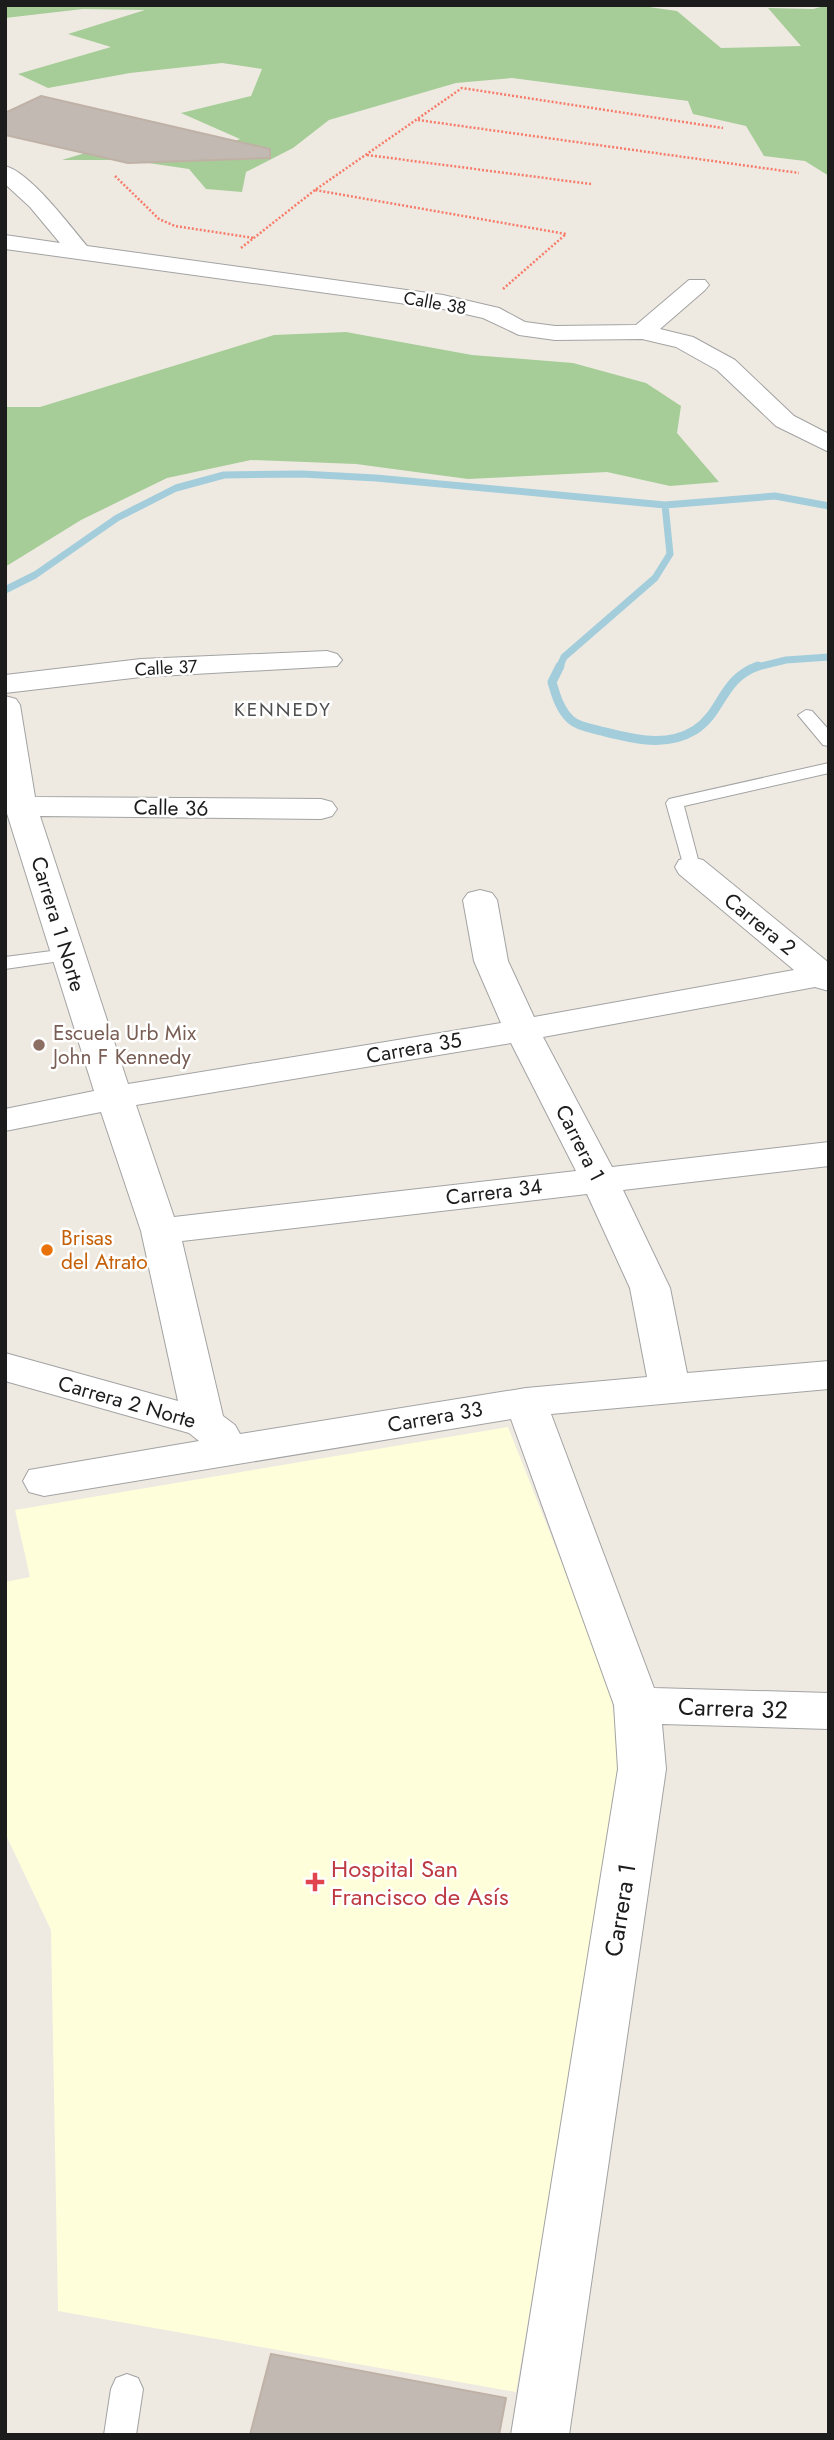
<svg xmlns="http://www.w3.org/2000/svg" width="834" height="2440" viewBox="0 0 834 2440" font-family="Jost,sans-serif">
<rect width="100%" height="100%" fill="#eeeae2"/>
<path fill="#fefeda" d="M508,1427L609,1682L622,1771L516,2392L58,2311L51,1930L5,1833V1582L30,1577L15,1510Z"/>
<path fill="#a6cd97" d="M5,5H635L677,11L721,48L801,46L768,8L813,9L829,5V176L805,161L764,156L746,126L693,114L688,101L512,78L456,83L329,120L293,148L246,172L242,192L206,189L189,169L128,160H62L95,150L216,148L240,139L181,113L251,96L262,69L222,63L130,73L48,88L18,74L111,47L68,34L145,10L83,9L5,18Z
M346,332L472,355L573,363L646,383L681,406L677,433L719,482L670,486L607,472L468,479L356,464L251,460L167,478L81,520L5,567V407H40L274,335Z"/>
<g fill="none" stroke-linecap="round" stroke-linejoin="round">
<path stroke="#a3cddb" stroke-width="7" d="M5,590L35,575L117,518L176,488L224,475L302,474L376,478L665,505L775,496L829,506
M559,668L564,657L655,578L670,554L665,505
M753,668L786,660L829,657"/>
<path stroke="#a3cddb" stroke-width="9" d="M560,666L552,682C556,696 560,710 571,720C579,727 591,728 601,731C633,739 666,748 695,730C723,712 721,679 758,666"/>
</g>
<path fill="#c2bab2" stroke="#bfb1a5" stroke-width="2" d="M41,96L270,149V158L128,163L5,135V113Z
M271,2354L506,2398L499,2435H250Z"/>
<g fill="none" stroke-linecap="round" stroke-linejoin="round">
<g stroke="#a3a3a3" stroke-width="2">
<path id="lane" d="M806,710L812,711L829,730V746L823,745L798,715Z
M829,763V773L684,806L700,867L691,872L685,871L666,803L669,799Z
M67,949L74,951L76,955L74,959L5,969V957Z
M127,2374L138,2378L143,2389L136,2435H104L111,2389L116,2378Z"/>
</g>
<g stroke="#a3a3a3" stroke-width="2">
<path id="street" d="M5,166C30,172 70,226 87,246L443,295L499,308L525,322L555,326L636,325L689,280H705L709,285L705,290L660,329L693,337L735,360L794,416L829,434V452L776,426L717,370L676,347L642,339L555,340L519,335L483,318L443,309L5,249V235L60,243L30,207L5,184Z
M327,651L337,654L342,660L337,666L141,677L5,693V675L141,659Z
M5,696L16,699L20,705L35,797L321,799L332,802L337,809L332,816L321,819L40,816L128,1084L501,1023L474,961L463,900L468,893L480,890L492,893L497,900L508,961L534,1017L794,970L679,874L675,867L679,860L691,857L703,860L829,963V991L815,987L543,1037L612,1167L829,1142V1166L623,1190L670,1288L687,1373L829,1361V1389L551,1414L654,1688L829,1693V1729L662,1724L666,1769L569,2435H511L618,1769L614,1705L511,1419L44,1496L29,1492L23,1481L29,1470L199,1441L189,1433L5,1381V1353L178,1401L141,1231L101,1112L5,1131V1109L94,1091L5,807ZM511,1043L576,1171L174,1217L136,1105ZM587,1194L630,1288L647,1377L526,1388L240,1434L235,1425L223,1416L182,1241Z"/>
</g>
<path stroke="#f77b69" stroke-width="2.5" stroke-dasharray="2 2" stroke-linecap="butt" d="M418,120L799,173
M367,155L591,184
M115,176L159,219L175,226L254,238
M241,248L315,190
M503,289L566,234L315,190L462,88L723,128"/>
<use href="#lane" fill="#fff" fill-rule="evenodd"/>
<use href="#street" fill="#fff" fill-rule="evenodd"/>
</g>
<circle fill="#8d6e63" stroke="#fff" stroke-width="2.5" cx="39" cy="1045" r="7"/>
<circle fill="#e8710a" stroke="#fff" stroke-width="2.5" cx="47" cy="1250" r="7"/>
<path fill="#e0444e" stroke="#fff" stroke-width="2.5" d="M311.5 1871.5h7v7h7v7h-7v7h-7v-7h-7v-7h7z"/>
<g text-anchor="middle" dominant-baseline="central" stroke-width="5" stroke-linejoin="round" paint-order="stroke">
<g font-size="18" fill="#1c1c1c" stroke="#fff">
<text transform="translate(435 303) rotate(10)">Calle 38</text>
<text transform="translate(166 668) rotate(-3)">Calle 37</text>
</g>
<g font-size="19" letter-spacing="2" fill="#4f4f4f" stroke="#fff">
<text x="283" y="709">KENNEDY</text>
</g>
<g font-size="21" fill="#1c1c1c" stroke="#fff">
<text transform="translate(171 808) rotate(1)">Calle 36</text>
<text transform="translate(58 924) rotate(73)">Carrera 1 Norte</text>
<text transform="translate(760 924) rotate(39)">Carrera 2</text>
<text transform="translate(414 1048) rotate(-10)">Carrera 35</text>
<text transform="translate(580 1143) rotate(63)">Carrera 1</text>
<text transform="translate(494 1192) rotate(-7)">Carrera 34</text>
<text transform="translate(127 1402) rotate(16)">Carrera 2 Norte</text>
<text transform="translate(435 1417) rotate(-10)">Carrera 33</text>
</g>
<g font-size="21" fill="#785e54" stroke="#fff" text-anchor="start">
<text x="53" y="1033">Escuela Urb Mix<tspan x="53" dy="24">John F Kennedy</tspan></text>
</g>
<g font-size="21" fill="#c56008" stroke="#fff" text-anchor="start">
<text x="61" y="1238">Brisas<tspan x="61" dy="24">del Atrato</tspan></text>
</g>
<g font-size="24" fill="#1c1c1c" stroke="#fff">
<text transform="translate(733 1708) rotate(2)">Carrera 32</text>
<text transform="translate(620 1910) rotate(-81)">Carrera 1</text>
</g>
<g font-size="24" fill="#be3a42" stroke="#fff" text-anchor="start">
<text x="331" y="1868">Hospital San<tspan x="331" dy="28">Francisco de Asís</tspan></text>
</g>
</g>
<rect width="834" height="2440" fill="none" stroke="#1c1c1c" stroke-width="14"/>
</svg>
